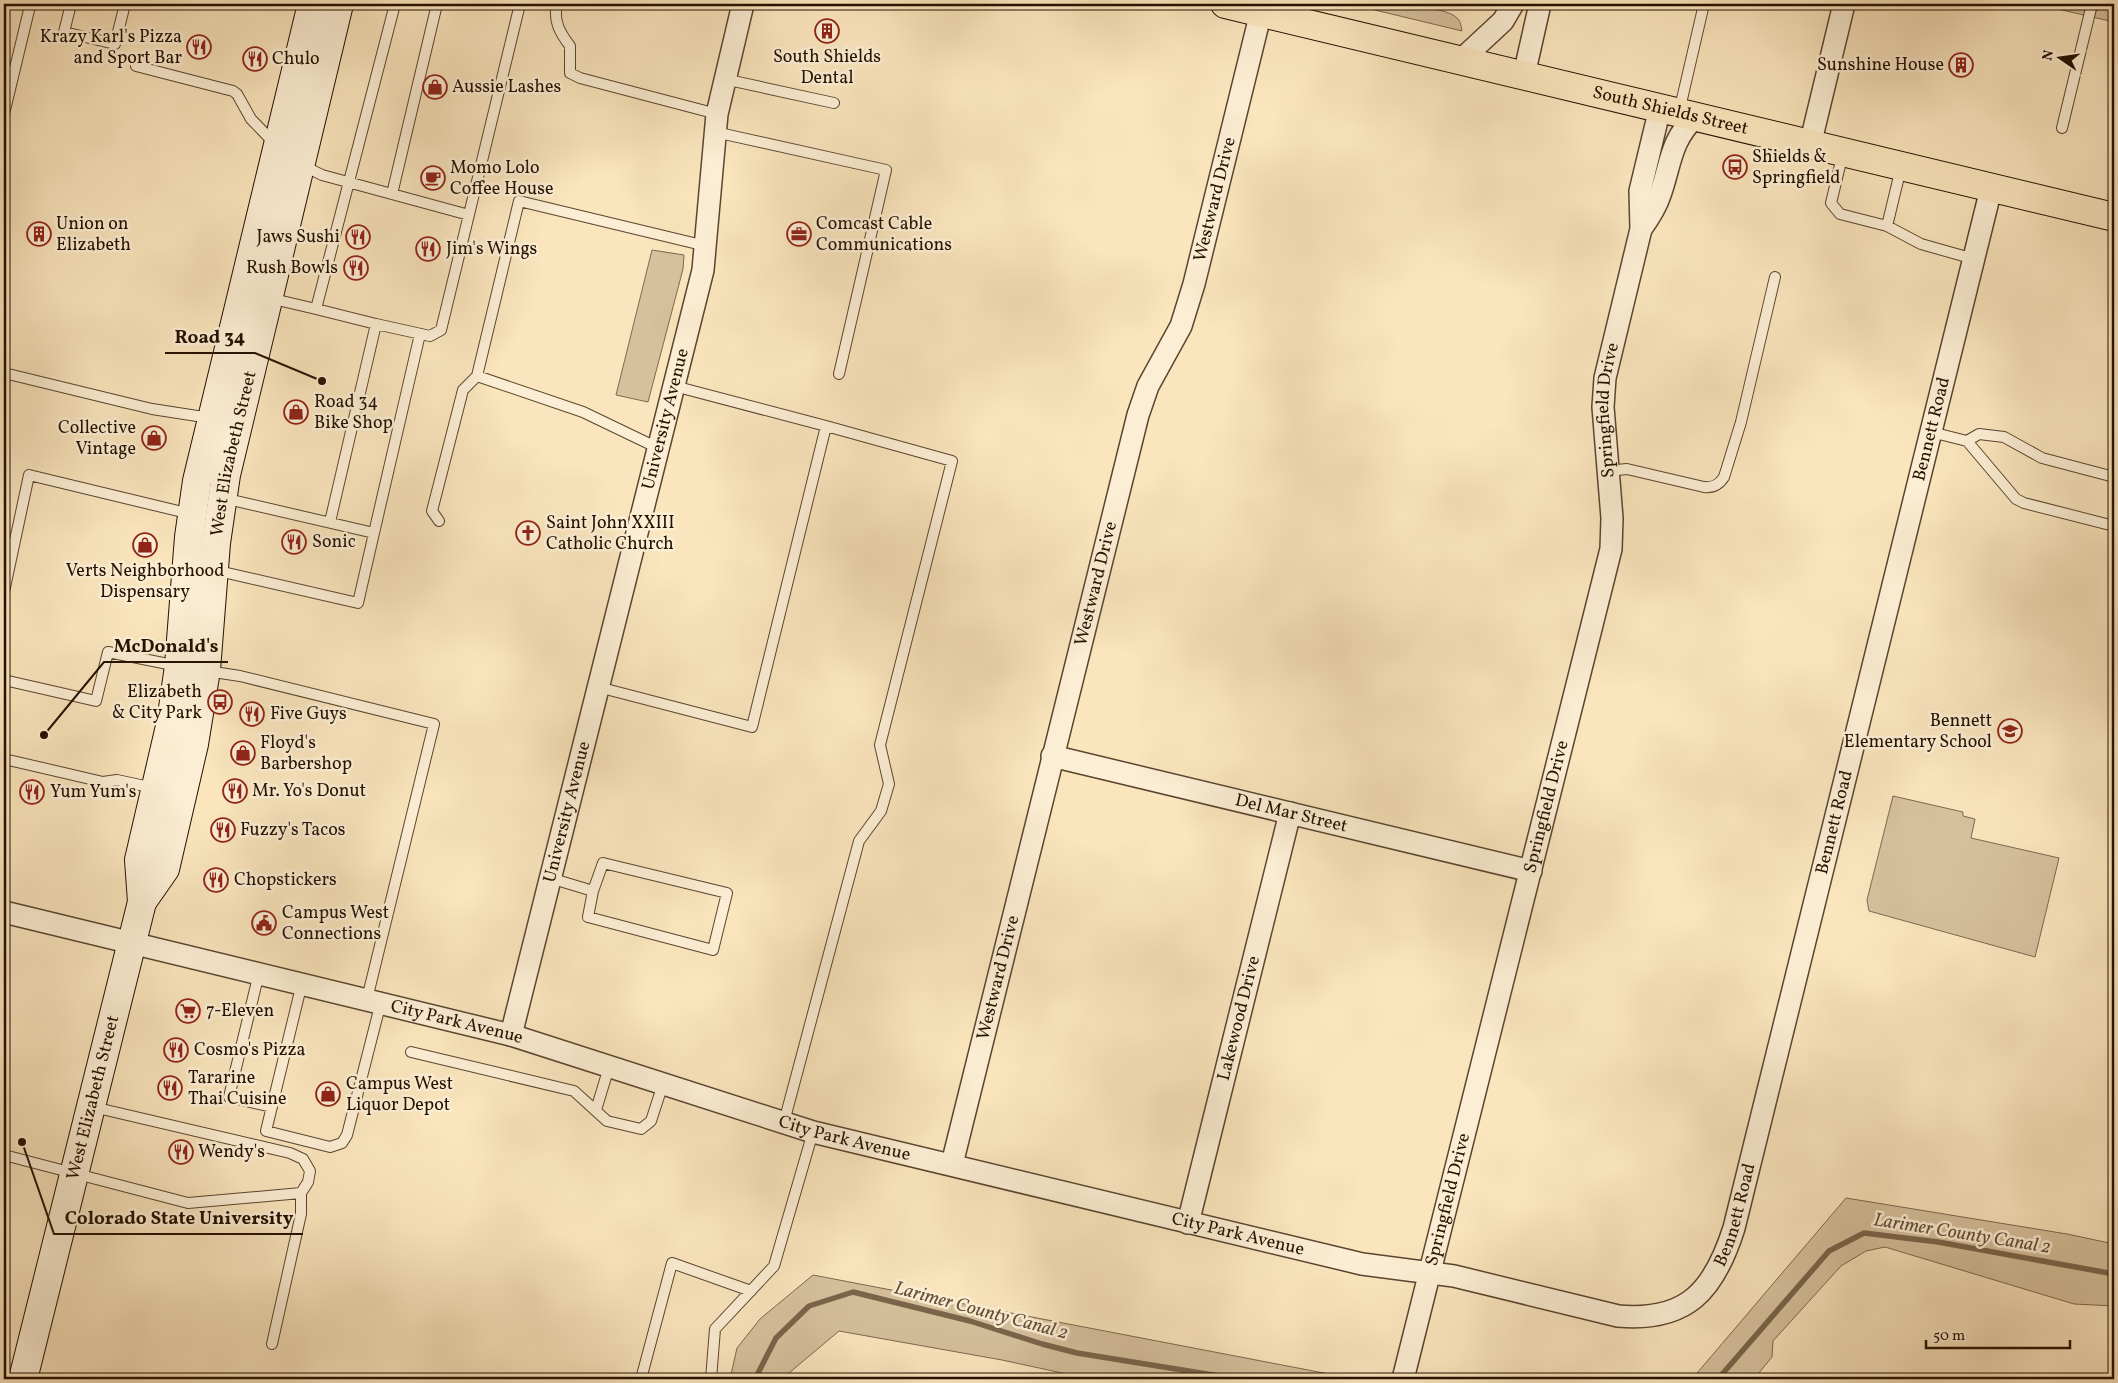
<svg xmlns="http://www.w3.org/2000/svg" width="2118" height="1383" viewBox="0 0 2118 1383" font-family="Vollkorn,serif">
<rect width="100%" height="100%" fill="#fae5bd"/>
<filter id="stains"><feTurbulence type="fractalNoise" baseFrequency=".004" numOctaves="4"/><feColorMatrix values="0 0 0 0 .2 0 0 0 0 .09 0 0 0 0 .02 0 0 0 .5 -.17"/></filter>
<radialGradient id="worn" r=".72"><stop offset=".6" stop-color="#630" stop-opacity="0"/><stop offset="1" stop-color="#630" stop-opacity=".3"/></radialGradient>
<path fill="#d6c19d" stroke="#7e684e" d="M1350,4C1371,4 1445,3 1458,19C1461,22 1461,27 1462,31Z
M2036,4H2063L2097,11L2099,4H2114V22Z
M652,250L684,255L683,269L648,402L616,395Z
M1893,796L1963,812V816L1975,819L1971,838L2059,858L2035,957L1869,911L1867,900Z
M1846,1198L2067,1234L2114,1244V1306L2074,1304L1885,1247L1866,1251L1841,1266L1773,1341L1772,1357L1754,1379H1692Z
M813,1275L1355,1379H1090L1002,1360L839,1331L789,1373L785,1379H730L737,1348L760,1319Z"/>
<g fill="none" stroke-linecap="round" stroke-linejoin="round">
<path stroke="#7a654b" stroke-width="5.5" d="M755,1379L776,1338L809,1306L853,1292L970,1321L1042,1344L1077,1353L1238,1379
M1718,1379L1829,1251L1864,1233L1938,1242L2114,1274"/>
<g stroke="#5a452f" stroke-width="12">
<path id="lane" d="M71,4L64,32L115,44L125,4
M557,4C553,21 560,33 570,46V73L580,78L717,114
M136,66L233,91L237,94L251,119L275,144
M724,79L834,103
M1679,112L1704,4
M4,114L29,10L26,4
M2062,128L2092,4
M715,132L886,170L839,374
M1843,153L1831,203L1840,214L1887,226L1921,244L1974,259
M302,165L322,175L469,215
M392,194L437,4
M1887,226L1901,168
M269,298L316,309
M376,324L430,336L441,330L520,4
M4,373L152,409L210,418
M1931,432L1967,441L2016,499L2024,503L2114,526
M1967,441L1979,434L2004,437L2042,458L2114,477
M658,448L583,412L477,376L519,201L706,246
M1607,471L1627,469L1704,487C1713,488 1719,485 1724,477L1741,422L1775,277
M439,521L432,511L463,390L477,376
M330,522L376,324L316,309L395,4
M374,533L420,334
M214,570L358,603L374,533L223,498
M4,592L29,475L191,514
M207,671L240,676L434,724L367,999
M4,680L96,701L108,652L178,666
M598,687L752,727L826,426L674,386
M4,759L103,782L117,780L154,788
M550,878L593,891L588,917L713,950L727,893L603,863L593,891
M259,973L229,1097L272,1107
M302,983L266,1131L330,1147L342,1143L347,1135L381,1002
M411,1052L574,1091L607,1121L641,1129L651,1121L663,1084
M596,1110L609,1067
M784,1122L859,841L881,811L889,784L880,745L952,461L826,426
M4,1155L188,1203L301,1193L308,1182L310,1171L303,1159L290,1153L93,1107
M272,1344L301,1214V1193
M641,1379L672,1263L751,1291
M711,1379L715,1329L774,1266L813,1132"/>
</g>
<g stroke="#5a452f" stroke-width="24">
<g id="street">
<path d="M1461,60L1503,21L1513,4"/>
<path d="M1524,75L1540,4"/>
<path d="M1810,145L1844,4"/>
<path d="M1641,229C1649,218 1656,207 1660,195C1671,164 1670,141 1695,117"/>
<path id="s1" d="M1052,756L1531,871"/>
<path id="s2" d="M4,912L511,1035L813,1132L1362,1264L1454,1276L1618,1316C1687,1322 1714,1291 1734,1228L1991,189"/>
<path id="s3" d="M511,1035L703,270L717,114L743,4"/>
<path id="s4" d="M952,1164L1138,415L1148,386L1181,326L1194,284L1261,12"/>
<path id="s5" d="M1188,1223L1290,813"/>
<path id="s6" d="M1403,1379L1611,549L1612,518L1603,407L1605,378L1641,229L1640,191L1660,108"/>
</g>
</g>
<g stroke="#251000" stroke-width="30">
<g id="secondary">
<path id="s7" d="M142,902L165,869L194,744L206,670L216,543L226,475L339,4"/>
<path id="s8" d="M23,1379L142,902L139,860L171,722L179,666L189,537L197,481L312,4"/>
</g>
</g>
<g stroke="#251000" stroke-width="30">
<g id="primary">
<path id="s9" d="M1225,4L2114,217"/>
</g>
</g>
<use href="#lane" stroke="#fceed4" stroke-width="10"/>
<use href="#street" stroke="#fceed4" stroke-width="21"/>
<use href="#secondary" stroke="#fceed4" stroke-width="28"/>
<use href="#primary" stroke="#fae5bd" stroke-width="28"/>
</g>
<defs>
<g id="building-ring" transform="scale(1.25)"><circle r="9.5" fill="#fceed4" stroke="#8f2418" stroke-width="1.5"/><path d="M-4-6H4V6H1V3H-1V6H-4ZM-2.5-4.3h1.7v1.8h-1.7ZM.8-4.3h1.7v1.8H.8ZM-2.5-1h1.7V.8h-1.7ZM.8-1h1.7V.8H.8Z" fill="#8f2418"/></g>
<g id="restaurant-ring" transform="scale(1.25)"><circle r="9.5" fill="#fceed4" stroke="#8f2418" stroke-width="1.5"/><path d="M-5-6h1v4h1v-4h1v4h1v-4h1v5L-1.5 .5V6h-2V.5L-5-1ZM5-6V6H3V1.5H1.5Q1.5-4 5-6Z" fill="#8f2418"/></g>
<g id="shop-ring" transform="scale(1.25)"><circle r="9.5" fill="#fceed4" stroke="#8f2418" stroke-width="1.5"/><path d="M-5-2.5h2.3a2.7 3.5 0 0 1 5.4 0H5L5.5 6h-11ZM-1.5-2.5h3a1.5 2.3 0 0 0-3 0Z" fill="#8f2418"/></g>
<g id="bus-ring" transform="scale(1.25)"><circle r="9.5" fill="#fceed4" stroke="#8f2418" stroke-width="1.5"/><path d="M-5-6H5V4H4V6H2V4H-2V6H-4V4H-5ZM-3.5-4V0h7V-4ZM-3.5 1.2v1.5H-2V1.2ZM2 1.2v1.5H3.5V1.2Z" fill="#8f2418"/></g>
<g id="cafe-ring" transform="scale(1.25)"><circle r="9.5" fill="#fceed4" stroke="#8f2418" stroke-width="1.5"/><path d="M-5.5-4.5H6V0H3Q3 3.5 0 3.5H-2.5Q-5.5 3.5-5.5 0ZM3-3.2v2h1.7v-2ZM-6 4.5H4V6H-6Z" fill="#8f2418"/></g>
<g id="office-ring" transform="scale(1.25)"><circle r="9.5" fill="#fceed4" stroke="#8f2418" stroke-width="1.5"/><path d="M-6-3h4V-5.5h4V-3h4V5H-6ZM-1-4.5V-3h2v-1.5ZM-6 0V1H6V0Z" fill="#8f2418"/></g>
<g id="church-ring" transform="scale(1.25)"><circle r="9.5" fill="#fceed4" stroke="#8f2418" stroke-width="1.5"/><path d="M-1.2-6h2.4v3.5h3.3v2.4h-3.3V6h-2.4V-.1h-3.3v-2.4h3.3Z" fill="#8f2418"/></g>
<g id="school-ring" transform="scale(1.25)"><circle r="9.5" fill="#fceed4" stroke="#8f2418" stroke-width="1.5"/><path d="M0-5L7-2L0 1L-7-2ZM-4 1L0 2.5L4 1V4Q0 6-4 4Z" fill="#8f2418"/></g>
<g id="civic-ring" transform="scale(1.25)"><circle r="9.5" fill="#fceed4" stroke="#8f2418" stroke-width="1.5"/><path d="M-.6-6.5H3V-4.5H.6V-3L4-1V1h2V6H-6V1h2V-1L-.6-3ZM-1.2 2.5V6h2.4V2.5Z" fill="#8f2418"/></g>
<g id="supermarket-ring" transform="scale(1.25)"><circle r="9.5" fill="#fceed4" stroke="#8f2418" stroke-width="1.5"/><path d="M-6-5.5h2.5l.6 2H6L4.5 2H-2.5L-4.4-4H-6ZM-1.5 3.2a1.3 1.3 0 1 0 .1 0ZM3 3.2a1.3 1.3 0 1 0 .1 0Z" fill="#8f2418"/></g>
</defs>
<g fill-rule="evenodd">
<use href="#building-ring" x="827" y="31"/>
<use href="#restaurant-ring" x="199" y="47"/>
<use href="#restaurant-ring" x="255" y="59"/>
<use href="#building-ring" x="1961" y="65"/>
<use href="#shop-ring" x="435" y="87"/>
<use href="#bus-ring" x="1735" y="167"/>
<use href="#cafe-ring" x="433" y="178"/>
<use href="#building-ring" x="39" y="234"/>
<use href="#office-ring" x="799" y="234"/>
<use href="#restaurant-ring" x="358" y="237"/>
<use href="#restaurant-ring" x="428" y="249"/>
<use href="#restaurant-ring" x="356" y="268"/>
<use href="#shop-ring" x="296" y="412"/>
<use href="#shop-ring" x="154" y="438"/>
<use href="#church-ring" x="528" y="533"/>
<use href="#restaurant-ring" x="294" y="542"/>
<use href="#shop-ring" x="145" y="545"/>
<use href="#bus-ring" x="220" y="702"/>
<use href="#restaurant-ring" x="252" y="714"/>
<use href="#school-ring" x="2010" y="731"/>
<use href="#shop-ring" x="243" y="753"/>
<use href="#restaurant-ring" x="235" y="791"/>
<use href="#restaurant-ring" x="32" y="792"/>
<use href="#restaurant-ring" x="223" y="830"/>
<use href="#restaurant-ring" x="216" y="880"/>
<use href="#civic-ring" x="264" y="923"/>
<use href="#supermarket-ring" x="188" y="1011"/>
<use href="#restaurant-ring" x="176" y="1050"/>
<use href="#restaurant-ring" x="170" y="1088"/>
<use href="#shop-ring" x="328" y="1094"/>
<use href="#restaurant-ring" x="181" y="1152"/>
</g>
<g text-anchor="middle" dominant-baseline="central" stroke-width="5" stroke-linejoin="round" paint-order="stroke">
<g font-size="18" fill="#251000" stroke="#fceed4" text-anchor="start">
<text x="182" y="37" text-anchor="end">Krazy Karl's Pizza<tspan x="182" dy="21">and Sport Bar</tspan></text>
<text x="827" y="57" text-anchor="middle">South Shields<tspan x="827" dy="21">Dental</tspan></text>
<text x="272" y="59">Chulo</text>
<text x="1944" y="65" text-anchor="end">Sunshine House</text>
<text x="452" y="87">Aussie Lashes</text>
<text x="1752" y="157">Shields &amp;<tspan x="1752" dy="21">Springfield</tspan></text>
<text x="450" y="168">Momo Lolo<tspan x="450" dy="21">Coffee House</tspan></text>
<text x="56" y="224">Union on<tspan x="56" dy="21">Elizabeth</tspan></text>
<text x="816" y="224">Comcast Cable<tspan x="816" dy="21">Communications</tspan></text>
<text x="340" y="237" text-anchor="end">Jaws Sushi</text>
<text x="446" y="249">Jim's Wings</text>
<text x="338" y="268" text-anchor="end">Rush Bowls</text>
<text x="314" y="402">Road 34<tspan x="314" dy="21">Bike Shop</tspan></text>
<text x="136" y="428" text-anchor="end">Collective<tspan x="136" dy="21">Vintage</tspan></text>
<text x="546" y="523">Saint John XXIII<tspan x="546" dy="21">Catholic Church</tspan></text>
<text x="312" y="542">Sonic</text>
<text x="145" y="571" text-anchor="middle">Verts Neighborhood<tspan x="145" dy="21">Dispensary</tspan></text>
<text x="202" y="692" text-anchor="end">Elizabeth<tspan x="202" dy="21">&amp; City Park</tspan></text>
<text x="270" y="714">Five Guys</text>
<text x="1992" y="721" text-anchor="end">Bennett<tspan x="1992" dy="21">Elementary School</tspan></text>
<text x="260" y="743">Floyd's<tspan x="260" dy="21">Barbershop</tspan></text>
<text x="252" y="791">Mr. Yo's Donut</text>
<text x="50" y="792">Yum Yum's</text>
<text x="240" y="830">Fuzzy's Tacos</text>
<text x="234" y="880">Chopstickers</text>
<text x="282" y="913">Campus West<tspan x="282" dy="21">Connections</tspan></text>
<text x="206" y="1011">7-Eleven</text>
<text x="194" y="1050">Cosmo's Pizza</text>
<text x="188" y="1078">Tararine<tspan x="188" dy="21">Thai Cuisine</tspan></text>
<text x="346" y="1084">Campus West<tspan x="346" dy="21">Liquor Depot</tspan></text>
<text x="198" y="1152">Wendy's</text>
</g>
<g font-size="18" fill="#251000" stroke="#fceed4">
<text stroke="none"><textPath href="#s9" startOffset="458">South Shields Street</textPath></text>
<text stroke="none"><textPath href="#s4" startOffset="1002">Westward Drive</textPath></text>
<text stroke="none"><textPath href="#s6" startOffset="995">Springfield Drive</textPath></text>
<text stroke="none"><textPath href="#s3" startOffset="635">University Avenue</textPath></text>
<text stroke="none"><textPath href="#s2" startOffset="2650">Bennett Road</textPath></text>
<text stroke="none"><textPath href="#s7" startOffset="462">West Elizabeth Street</textPath></text>
<text stroke="none"><textPath href="#s4" startOffset="598">Westward Drive</textPath></text>
<text stroke="none"><textPath href="#s6" startOffset="590">Springfield Drive</textPath></text>
<text stroke="none"><textPath href="#s3" startOffset="230">University Avenue</textPath></text>
<text stroke="none"><textPath href="#s1" startOffset="246">Del Mar Street</textPath></text>
<text stroke="none"><textPath href="#s2" startOffset="2245">Bennett Road</textPath></text>
<text stroke="none"><textPath href="#s4" startOffset="192">Westward Drive</textPath></text>
<text stroke="none"><textPath href="#s5" startOffset="211">Lakewood Drive</textPath></text>
<text stroke="none"><textPath href="#s2" startOffset="466">City Park Avenue</textPath></text>
<text stroke="none"><textPath href="#s8" startOffset="290">West Elizabeth Street</textPath></text>
<text stroke="none"><textPath href="#s2" startOffset="871">City Park Avenue</textPath></text>
<text stroke="none"><textPath href="#s6" startOffset="185">Springfield Drive</textPath></text>
<text stroke="none"><textPath href="#s2" startOffset="1840">Bennett Road</textPath></text>
<text stroke="none"><textPath href="#s2" startOffset="1276">City Park Avenue</textPath></text>
</g>
<g font-size="19" font-style="italic" fill="#644f38" stroke="#fceed4">
<text transform="translate(1962 1234) rotate(9)">Larimer County Canal 2</text>
<text transform="translate(981 1311) rotate(15)">Larimer County Canal 2</text>
</g>
</g>
<path fill="none" stroke="#251000" stroke-width="2" d="M322 381L255 353H165M44 735L104 662H228M22 1142L54 1234H303"/>
<g fill="#251000" stroke="#fceed4" stroke-width="2">
<circle cx="322" cy="381" r="5"/>
<circle cx="44" cy="735" r="5"/>
<circle cx="22" cy="1142" r="5"/>
</g>
<g font-size="19" text-anchor="middle" font-weight="bold" fill="#251000" stroke="#fceed4" stroke-width="5" stroke-linejoin="round" paint-order="stroke">
<text x="210" y="343">Road 34</text>
<text x="166" y="652">McDonald's</text>
<text x="179" y="1224">Colorado State University</text>
</g>
<rect width="2118" height="1383" fill="none" stroke="#fae5bd" stroke-width="20"/>
<rect x="5" y="5" width="2108" height="1373" fill="none" stroke="#251000" stroke-width="2.5"/>
<rect x="10" y="10" width="2098" height="1363" fill="none" stroke="#251000"/>
<g transform="translate(2060 58) rotate(283)" stroke="#fceed4" stroke-width="4" paint-order="stroke">
<path d="M0-4L9 19L0 12L-9 19Z" fill="#251000"/>
<text y="-8" font-size="14" font-weight="bold" text-anchor="middle" fill="#251000">N</text>
</g>
<path d="M1926 1340v8h144v-8" fill="none" stroke="#251000" stroke-width="2.5"/>
<text x="1933" y="1340" font-size="15" fill="#251000" stroke="#fceed4" stroke-width="4" paint-order="stroke">50 m</text>
<rect width="100%" height="100%" filter="url(#stains)"/>
<rect width="100%" height="100%" fill="url(#worn)"/>
</svg>
